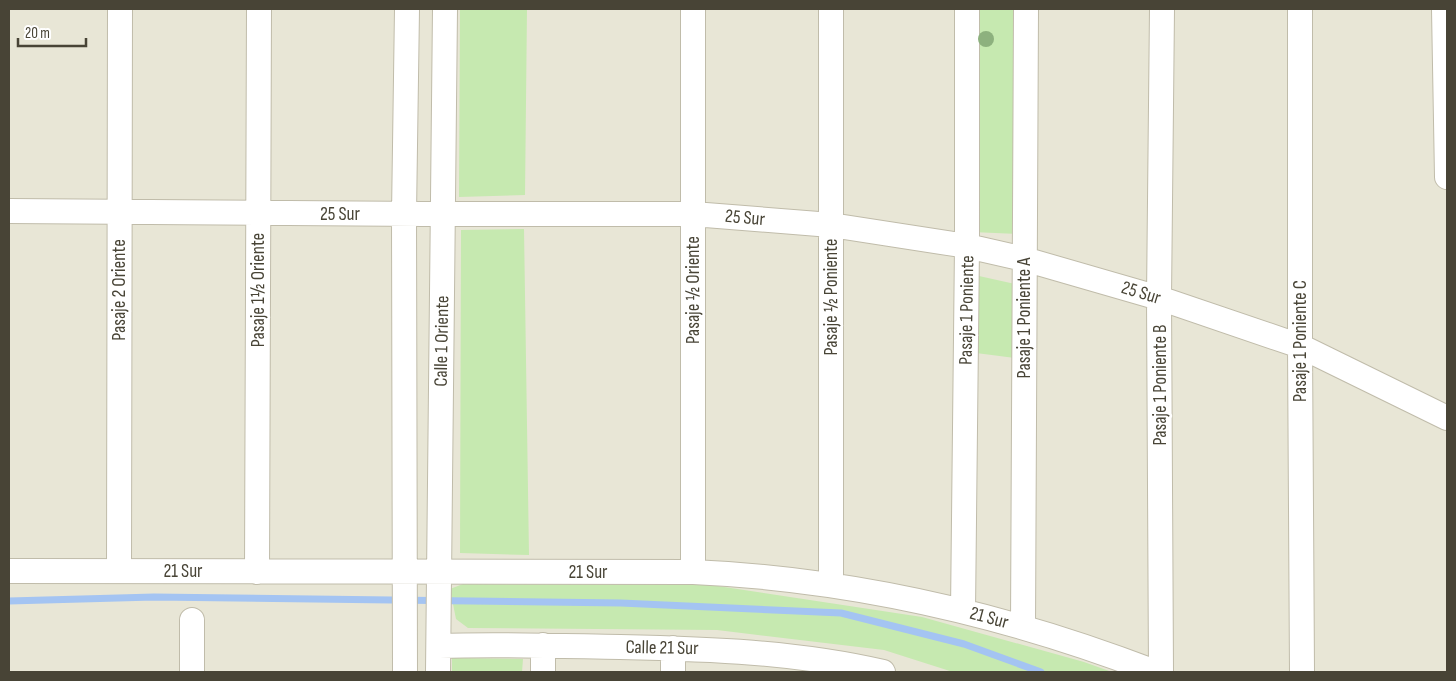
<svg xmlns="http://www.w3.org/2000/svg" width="1456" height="681" viewBox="0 0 1456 681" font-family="'Sofia Sans Condensed',sans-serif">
<rect width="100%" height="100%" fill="#f4f3e8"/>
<path fill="#e8e6d6" d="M9,9H1447V672H9Z"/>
<path fill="#c6e9b0" d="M460,9H527L525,195L459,197Z
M972,9H1019V234L972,232Z
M524,229L529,555L460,553L461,230Z
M979,276L1015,284V358L976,353Z
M463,584L711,585L922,617L1084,662L1112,672H953L884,650L717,630L468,628L456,619L450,589Z
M452,658L523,659L522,672H452Z"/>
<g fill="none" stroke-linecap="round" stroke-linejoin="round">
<path stroke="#a4c4f2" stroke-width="7" d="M9,601L154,597L621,603L841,613L964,644L1041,672"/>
<g stroke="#c0bcaa" stroke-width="26">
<path id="minor" d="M831,9V585
M1300,9V346L1302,672
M1444,9L1447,177
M9,211L424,214H693L831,225L967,246L1024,259L1159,298L1300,346L1447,418
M9,571L693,572C851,579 1007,615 1155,672
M119,571L120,9
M257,572L259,9
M693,572V9
M963,611L967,246V9
M1023,627L1026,9
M439,646C499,644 560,646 620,647C708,649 797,652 883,672
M192,672V620
M405,672L404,214L407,9
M438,672L445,9
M543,672V645
M673,672V648
M1161,672L1159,298L1162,9"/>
</g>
<use href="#minor" stroke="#fff" stroke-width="24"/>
</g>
<circle fill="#8db17e" cx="986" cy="39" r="8"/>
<g text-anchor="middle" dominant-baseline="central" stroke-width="5" stroke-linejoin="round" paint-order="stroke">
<g font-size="19" fill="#484436" stroke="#fff">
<text x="340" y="214">25 Sur</text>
<text transform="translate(745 218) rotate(5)">25 Sur</text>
<text transform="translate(119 290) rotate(-90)">Pasaje 2 Oriente</text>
<text transform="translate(258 290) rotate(-90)">Pasaje 1½ Oriente</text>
<text transform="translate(693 290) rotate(-90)">Pasaje ½ Oriente</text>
<text transform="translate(1141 293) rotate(17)">25 Sur</text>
<text transform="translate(831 297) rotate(-90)">Pasaje ½ Poniente</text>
<text transform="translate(967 310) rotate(-89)">Pasaje 1 Poniente</text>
<text transform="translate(1024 318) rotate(-90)">Pasaje 1 Poniente A</text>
<text transform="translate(442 341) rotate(-89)">Calle 1 Oriente</text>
<text transform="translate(1300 341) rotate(-90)">Pasaje 1 Poniente C</text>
<text transform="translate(1160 385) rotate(-90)">Pasaje 1 Poniente B</text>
<text x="183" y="571">21 Sur</text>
<text x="588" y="572">21 Sur</text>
<text transform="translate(989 618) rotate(15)">21 Sur</text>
<text transform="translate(662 648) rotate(1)">Calle 21 Sur</text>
</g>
</g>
<rect width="1456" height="681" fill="none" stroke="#484436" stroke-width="20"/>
<path d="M18 38v8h68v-8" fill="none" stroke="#484436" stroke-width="2.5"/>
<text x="25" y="38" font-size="15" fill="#484436" stroke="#ffffff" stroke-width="4" paint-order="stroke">20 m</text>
</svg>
